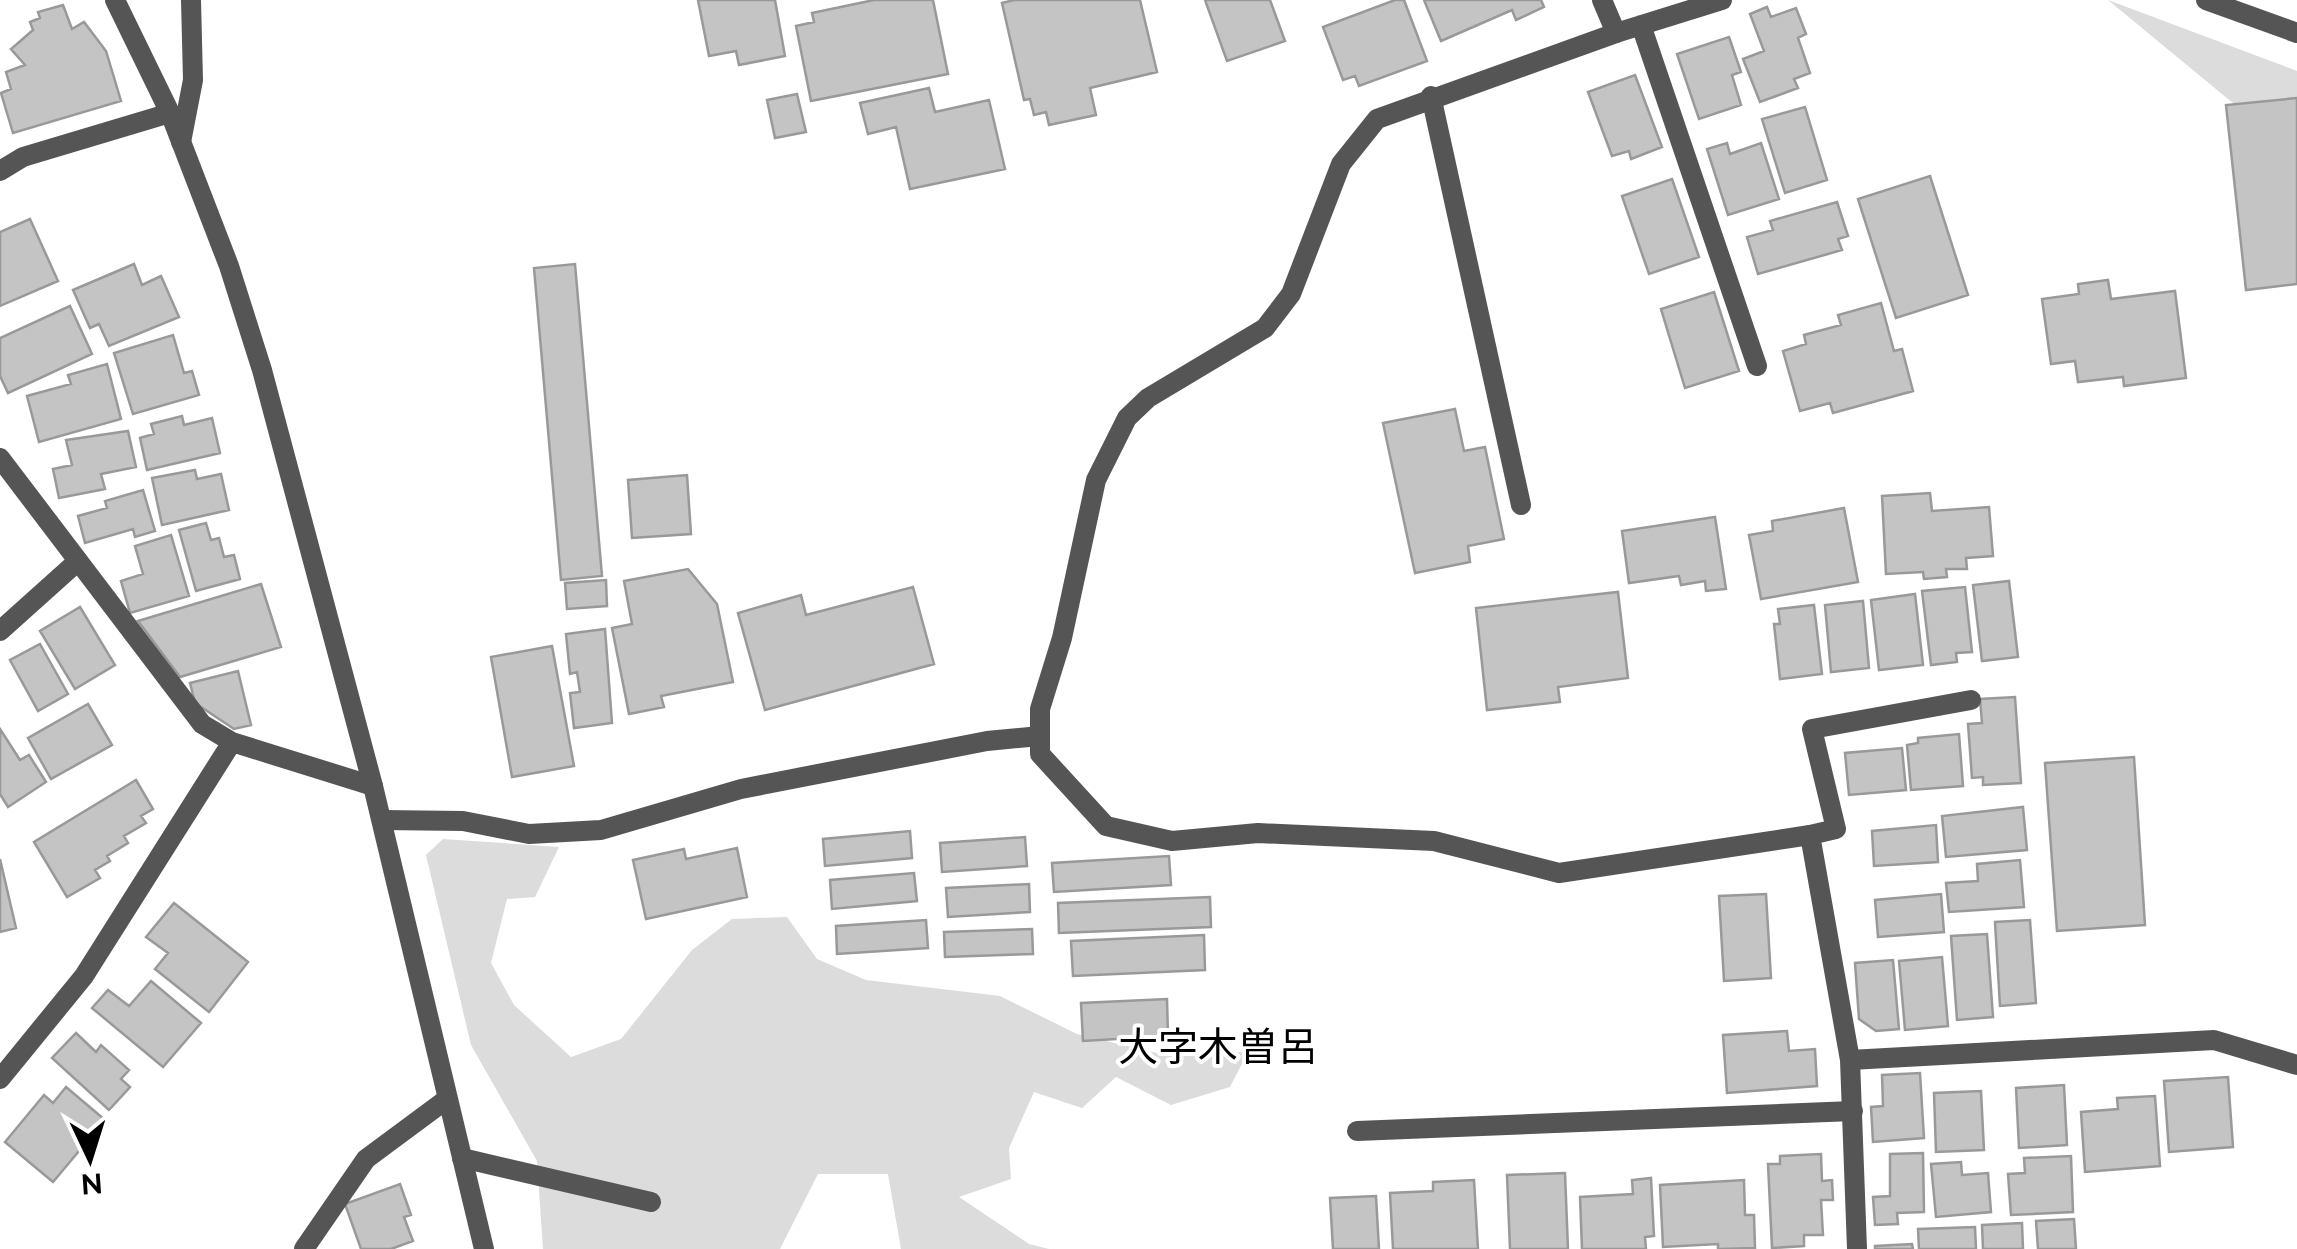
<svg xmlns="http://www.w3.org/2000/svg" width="2297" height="1249" viewBox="0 0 2297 1249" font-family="Raleway,'Noto Sans JP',sans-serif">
<rect width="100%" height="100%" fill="#fff"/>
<path fill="#dcdcdc" d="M2108,0L2297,71V180L2285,146Z
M443,839L559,847L535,897L507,899L491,963L514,1005L571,1057L621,1039L692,950L732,919L787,917L817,959L866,980L1000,996L1077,1034L1165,1055L1248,1052L1230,1087L1171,1105L1116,1077L1082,1108L1034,1092L1009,1148L1011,1179L959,1197L1029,1244L1049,1249H901L888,1174H818L780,1249H543L537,1161L471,1045L426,855Z"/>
<path fill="#c4c4c4" stroke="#999" stroke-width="2.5" d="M698,0H775L785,56L739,65L736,51L709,56Z
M874,0H933L948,74L811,101L796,26L814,22L812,13Z
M1014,0H1140L1157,72L1090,88L1096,115L1049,125L1046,112L1034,115L1030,99L1024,100L1002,3Z
M1205,0H1270L1285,41L1227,61Z
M1395,0H1404L1427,61L1359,86L1355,76L1343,80L1323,27Z
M1424,0H1541L1544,7L1516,20L1512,10L1441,41Z
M63,5L72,29L84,22L106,51L121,101L13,133L1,93L11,89L6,72L25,65L11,49L33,30L30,22L40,18L38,12Z
M1767,7L1771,17L1796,8L1806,34L1798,38L1810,73L1794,79L1798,88L1760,102L1743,59L1764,51L1750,14Z
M1729,37L1741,72L1732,75L1741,105L1699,119L1677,54Z
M1635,75L1662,147L1631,159L1629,151L1612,156L1588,92Z
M929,88L935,112L989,100L1005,169L910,189L896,127L868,134L860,103Z
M797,94L806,132L775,138L767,100Z
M2297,98V284L2246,290L2226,105Z
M1805,107L1827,180L1785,193L1762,119Z
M1727,143L1730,154L1761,143L1779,199L1728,215L1707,149Z
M1930,176L1968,295L1896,318L1858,199Z
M1672,179L1699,257L1649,274L1622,196Z
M1837,202L1848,236L1838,239L1842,250L1758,274L1747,237L1773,230L1770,221Z
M30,219L58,281L0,306V232Z
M134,264L142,285L161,276L179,317L109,346L99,324L90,328L73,290Z
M575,264L602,576L561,580L534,268Z
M2108,280L2111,299L2175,291L2186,378L2124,386L2123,377L2078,382L2075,361L2051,364L2042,299L2079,294L2078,284Z
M1714,292L1739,371L1685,388L1661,309Z
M1881,303L1894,351L1902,349L1913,391L1833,413L1830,403L1800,411L1783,351L1806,344L1804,335L1841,325L1838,315Z
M70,306L92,354L8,393L0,376V338Z
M173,335L184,373L192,371L199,395L133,414L114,353Z
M107,364L121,419L39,442L27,396L71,384L68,375Z
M1455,409L1464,451L1485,447L1504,539L1468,546L1470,562L1415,573L1383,423Z
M182,416L184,425L212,418L220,453L147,470L140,438L154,434L151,424Z
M128,431L136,467L101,474L105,489L59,498L53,469L72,465L66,440Z
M195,470L197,479L221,474L229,510L162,525L152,478Z
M687,475L691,534L632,538L628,480Z
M143,490L155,531L135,537L133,529L85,543L78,516L107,508L105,501Z
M1930,493L1932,511L1989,507L1993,556L1966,558L1967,569H1946L1947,577L1924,579L1923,572L1886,574L1882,496Z
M1844,508L1858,582L1761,599L1749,535L1773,531L1772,521Z
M1715,517L1726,589L1706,591L1705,581L1681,585L1679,576L1629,583L1622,531Z
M206,523L211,540L219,538L224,557L234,555L240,579L196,591L179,530Z
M171,535L189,596L130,613L121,581L143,574L135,546Z
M688,569L717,604L733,682L661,696L664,707L629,714L612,628L632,624L624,581Z
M606,580L607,606L567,609L565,583Z
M2009,581L2018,657L1982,661L1973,585Z
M261,584L281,647L180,677L138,621Z
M913,587L934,664L765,710L738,613L801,595L806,615Z
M1965,587L1972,652L1956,653L1957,662L1931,665L1922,591Z
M1618,592L1628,678L1558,687L1560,702L1487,710L1476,608Z
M1915,594L1923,665L1879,670L1871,600Z
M1863,601L1869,668L1831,672L1825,605Z
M1814,605L1822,674L1780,679L1774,624H1780L1778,609Z
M80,607L115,665L75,689L40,631Z
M605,629L612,723L574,728L570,693L580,692L577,672L570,674L566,634Z
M40,644L68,694L38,711L10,660Z
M552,646L574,766L512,777L491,657Z
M238,671L251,725L234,729L195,703L190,683Z
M2015,697L2021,783L1983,785V777L1972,778L1968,724L1982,723L1980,699Z
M88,704L112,745L51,779L28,738Z
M0,729L20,760L29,755L46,782L8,807L0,794Z
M1959,734L1963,786L1911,790L1907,745L1918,743V738Z
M1902,748L1906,790L1849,795L1845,753Z
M2134,757L2145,925L2057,931L2045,763Z
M136,780L153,809L141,816L146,823L124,836L128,843L107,856L110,861L95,870L100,878L67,897L34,842Z
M2023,807L2027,850L1946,857L1942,816Z
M1936,825L1938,862L1874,866L1872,831Z
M910,831L912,858L825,866L823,839Z
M1025,837L1027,866L942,872L940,843Z
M737,848L747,897L646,919L633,860L684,849L686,859Z
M1169,856L1171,885L1054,892L1052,863Z
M0,859L16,928L0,932Z
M2020,860L2024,907L1949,912L1946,883L1978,881L1977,864Z
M914,873L917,901L832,909L830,880Z
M1029,884L1030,912L948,917L946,888Z
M1766,894L1771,978L1724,981L1719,896Z
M1941,894L1944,932L1878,937L1875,900Z
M1210,897L1211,927L1059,933L1058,903Z
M174,903L248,962L209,1012L155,969L168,953L146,937Z
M926,920L928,948L837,954L836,926Z
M2030,920L2036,1003L2000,1006L1995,922Z
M1032,929L1033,954L945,957L944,932Z
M1987,934L1993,1017L1957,1020L1951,936Z
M1204,935L1205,970L1073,976L1071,941Z
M1942,957L1948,1026L1905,1030L1899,961Z
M1893,960L1899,1029L1876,1031L1859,1019L1855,963Z
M151,981L201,1023L163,1067L92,1008L108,990L129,1006Z
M1167,999L1168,1036L1083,1041L1081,1003Z
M1787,1031L1789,1051L1815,1049L1817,1086L1727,1093L1723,1035Z
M76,1033L96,1052L101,1045L129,1070L121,1079L130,1087L109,1110L52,1058Z
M1920,1073L1924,1138L1873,1142L1871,1107L1883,1106L1882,1075Z
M2228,1077L2233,1147L2169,1152L2164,1081Z
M2064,1085L2067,1145L2019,1148L2016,1088Z
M66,1087L105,1120L53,1182L5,1142L44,1095L53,1103Z
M1981,1091L1984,1150L1936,1152L1934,1093Z
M2155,1096L2160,1166L2085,1172L2081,1112L2118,1109L2117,1098Z
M1923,1153L1924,1212L1897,1213L1898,1224L1875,1225L1873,1197L1890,1196V1154Z
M1821,1154L1822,1181L1832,1180L1833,1200H1821L1823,1235H1804V1246L1772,1248L1768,1164H1780V1156Z
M2071,1156L2073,1212L2011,1215L2008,1174L2025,1173L2024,1158Z
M1961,1162L1962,1175L1988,1173L1991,1212L1936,1217L1931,1164Z
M1565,1173L1568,1249H1510L1507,1175Z
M1651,1178L1654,1236L1645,1237L1646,1249H1582L1580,1197L1633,1194L1632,1180Z
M1474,1180L1478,1249H1393L1390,1193L1433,1191V1182Z
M1744,1180L1745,1215H1754L1755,1248L1718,1249V1244L1663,1247L1660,1185Z
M400,1184L411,1215L404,1217L413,1241L391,1249H361L345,1204Z
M1376,1196L1379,1249H1333L1330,1198Z
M2074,1219L2076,1249H2038L2036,1221Z
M2022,1223L2023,1249H1983L1982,1225Z
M1975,1227L1976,1249H1919L1918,1229Z
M1912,1244L1913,1249H1875V1246Z"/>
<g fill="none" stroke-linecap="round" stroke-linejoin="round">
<path stroke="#555" stroke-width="20" d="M1641,25L1757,366
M1616,33L1722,0
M1431,96L1521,505
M0,631L78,561
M1810,835L1836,829L1812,729L1971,700
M1357,1131L1853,1111
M462,1158L651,1202"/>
<path stroke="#555" stroke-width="20" d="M1602,0L1616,33L1377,119L1341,164L1291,294L1265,328L1148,398L1127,418L1096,480L1062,638L1040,709V754L1106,826L1172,841L1258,833L1434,841L1559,873L1810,835L1850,1060L1857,1249
M2206,0L2297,33
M181,142L193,80L191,0
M0,171L23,157L170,113
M0,458L202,724L232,742L373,786
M382,820L463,821L529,834L601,830L741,789L987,741L1040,736
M1850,1060L2214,1040L2297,1065
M0,1079L84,976L232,742
M304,1249L366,1159L447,1099"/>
<path stroke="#555" stroke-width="20" d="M115,0L170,113L229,266L262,370L373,786L484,1249"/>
</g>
<g text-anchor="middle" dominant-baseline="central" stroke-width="8" stroke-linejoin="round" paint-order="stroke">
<g font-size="40" fill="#000" stroke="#fff">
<text x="1218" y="1046">大字木曽呂</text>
</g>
</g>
<g transform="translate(90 1159) rotate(176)" stroke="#ffffff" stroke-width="8" paint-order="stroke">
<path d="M0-8L18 38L0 25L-18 38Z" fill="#000000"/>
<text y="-15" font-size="28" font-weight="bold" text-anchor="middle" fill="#000000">N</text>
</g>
</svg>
